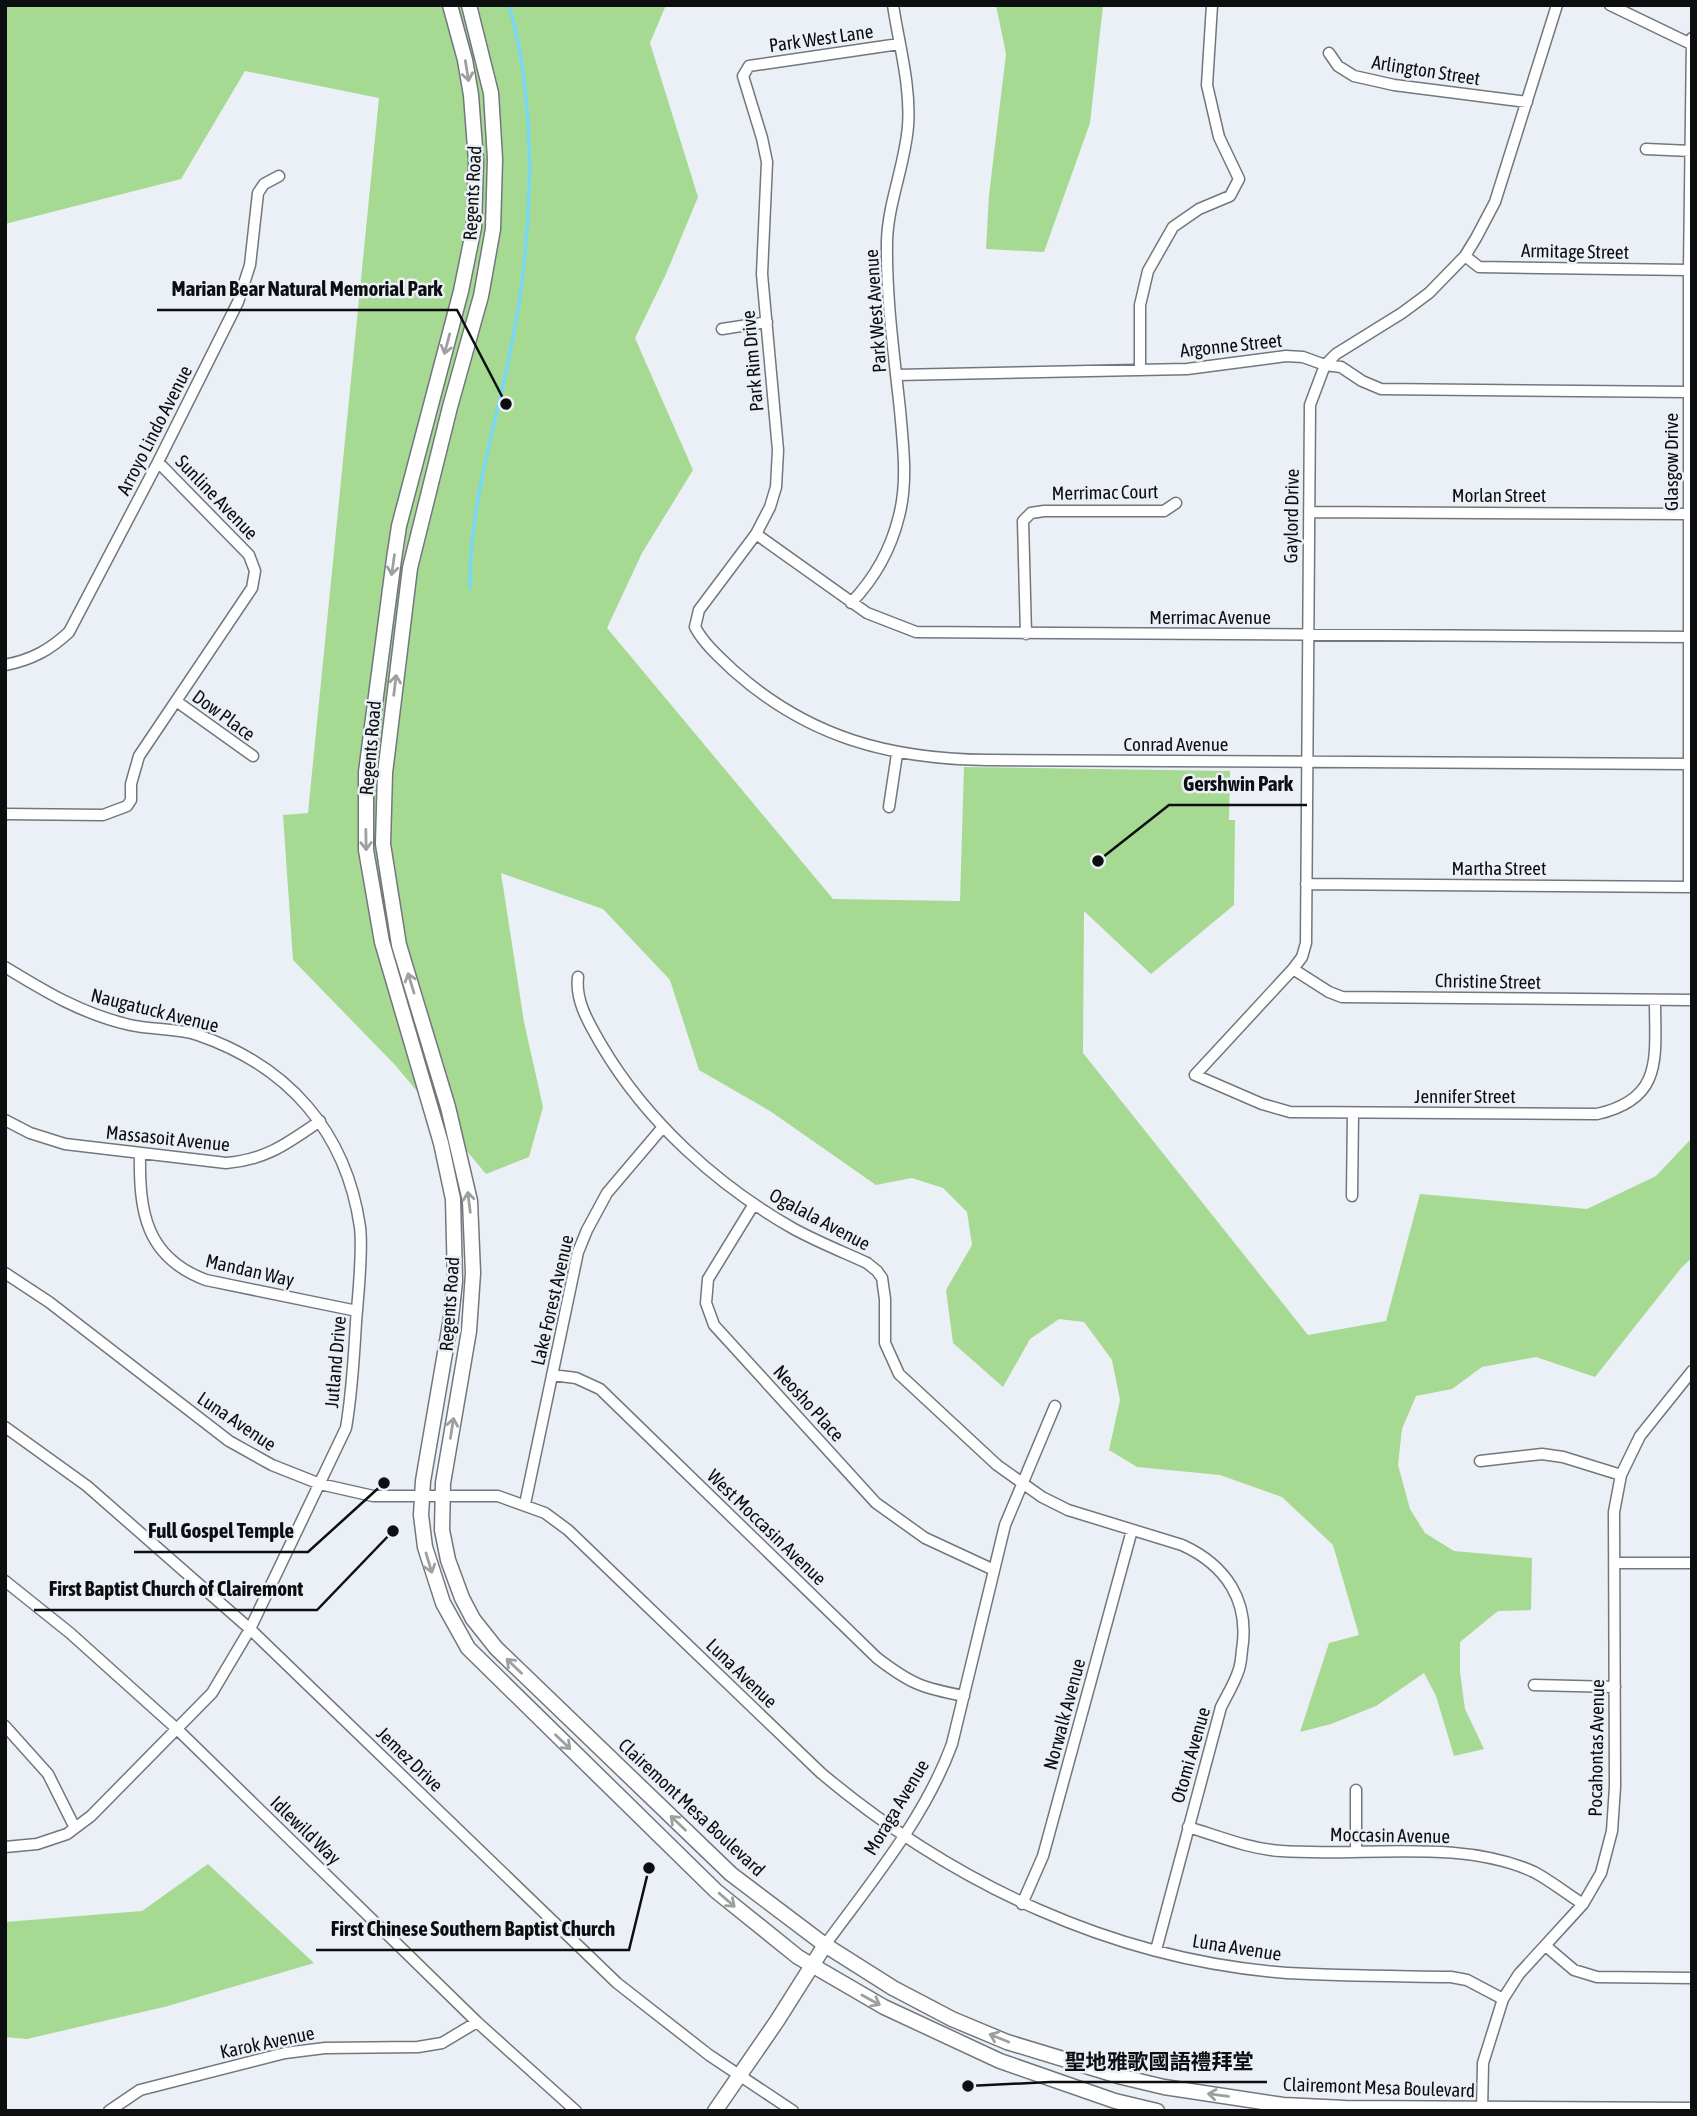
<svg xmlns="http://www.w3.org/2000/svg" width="1697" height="2116" viewBox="0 0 1697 2116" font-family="'Asap Condensed','Noto Sans SC',sans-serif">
<rect width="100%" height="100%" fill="#ebf0f7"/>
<path fill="#a6d991" d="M5,5H666L650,43L698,197L666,274L635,338L693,470L642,553L607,628L833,899L960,901L964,767L1230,771L1229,820H1235L1234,905L1151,974L1084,911L1083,1053L1308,1335L1386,1321L1420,1194L1587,1209L1656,1176L1692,1138V1258L1682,1267L1595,1377L1536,1357L1482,1367L1452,1389L1416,1396L1402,1429L1398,1465L1410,1509L1425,1533L1454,1551L1532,1558L1531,1610L1498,1611L1460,1642V1672L1465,1709L1484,1749L1454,1756L1436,1696L1424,1673L1376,1706L1331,1724L1300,1732L1329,1643L1359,1635L1333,1545L1282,1497L1220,1475L1137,1467L1109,1450L1120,1400L1112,1360L1084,1322L1059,1319L1030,1339L1003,1387L953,1343L946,1290L972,1245L967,1212L943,1188L912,1178L876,1185L770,1111L699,1070L670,980L603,909L501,873L524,1022L543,1107L529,1157L486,1174L396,1066L293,960L283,815L308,813L379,98L245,71L181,179L5,224Z
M996,5H1103L1090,123L1044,252L986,249L989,195L1006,54Z
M208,1864L314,1963L168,2006L27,2039L5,2037V1922L142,1911Z"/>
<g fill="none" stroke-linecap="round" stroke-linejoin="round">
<path stroke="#77d8f5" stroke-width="3.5" d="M470,588C469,509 493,435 509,358C532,248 540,114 509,5"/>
<g stroke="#72777e" stroke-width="13">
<path id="minor" d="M1557,5L1495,202L1476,238L1465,256L1429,293L1402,313L1336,354L1325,365L1310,405L1306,943L1302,957L1293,969L1195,1075L1262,1104L1290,1112L1597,1114C1664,1099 1655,1057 1655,1001
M1610,5L1691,44
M899,44L749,66L743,76L762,138L767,162L762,274L778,450L776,487L770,507L756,534L699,610L695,627C704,644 720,658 734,671C808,737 889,759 987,760L1692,764
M1329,53L1338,66L1354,76L1394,85L1527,102
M1646,149L1691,151
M1465,256L1479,267L1689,270
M722,329L767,322
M1140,370V305L1148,271L1173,227L1199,209L1230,196L1239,179L1219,137L1207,85L1212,5
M896,375L1187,369L1286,356L1303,357L1325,365L1341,367L1362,381L1381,389L1689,392
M1309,512L1689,514
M756,534L867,613L916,632L1692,637
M851,603C874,579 891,549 899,516C908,482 903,445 900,410C894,354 886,298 887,241C888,203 905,165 908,126C911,86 899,45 893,5
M1026,634L1023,521L1031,513L1044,511H1164L1176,503
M5,665C31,660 50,650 69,632L158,462L238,302L250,265L258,193L264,184L279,176
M176,701L253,756
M889,807L897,754
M5,814L103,815L127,806L131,800V784L139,756L252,588L255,571L249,555L158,462
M1306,884L1692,887
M1689,887V270L1692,38
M5,967C46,992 82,1014 130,1025C152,1030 177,1028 198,1035C288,1066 346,1131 360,1227C363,1252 358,1296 356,1322C354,1358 352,1393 346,1428L250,1629L212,1693L91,1816L67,1834L37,1844L5,1847
M1293,969L1329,992L1342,997L1692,1000
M578,977C575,1002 590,1025 602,1046C647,1122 718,1186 794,1229C818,1242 843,1252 867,1263L877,1271L882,1278L885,1299V1343L899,1374L997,1465L1042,1497L1068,1510L1182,1545C1226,1565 1250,1601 1242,1650C1241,1658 1241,1665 1238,1672C1234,1684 1227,1695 1221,1707L1156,1950
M5,1120L30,1133L65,1144L226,1163C266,1160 288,1143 320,1121
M140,1153C139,1211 145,1257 206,1280L357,1311
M1352,1196L1353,1113
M754,1204L708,1279L706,1303L714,1325L876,1503L925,1538L994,1570
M5,1273L49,1302L229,1441L272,1465L320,1484L373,1496H498L545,1513L568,1530L821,1773C953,1884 1114,1960 1287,1973C1341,1976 1396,1976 1451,1977L1467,1980L1503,1999
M552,1375L576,1378L600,1389L877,1658C911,1684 922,1688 964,1696
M5,1427L87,1486L250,1629L617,1983L709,2055L793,2111
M1480,1461L1542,1454L1563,1457L1621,1475
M525,1504L578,1252L587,1230L607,1193L663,1127
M1615,1563H1692
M5,1581L70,1633L178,1730L477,2022L576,2111
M1534,1685L1615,1687
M5,1726L48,1774L75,1828
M1356,1790V1852
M1188,1827C1218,1836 1249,1849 1281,1851C1361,1857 1460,1838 1534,1872C1551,1881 1567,1894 1583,1904
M1022,1904L1043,1856L1132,1530
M825,1945C871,1882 925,1818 952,1744L1005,1525L1055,1406
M1547,1947L1574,1970L1597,1977L1692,1978
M109,2111L140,2090L285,2053L325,2048L418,2047L442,2043L477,2022
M1482,2111L1483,2063L1503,1999L1519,1974L1583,1904L1601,1873L1612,1831L1615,1787L1614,1512L1621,1475L1640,1436L1692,1371"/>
</g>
<g stroke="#72777e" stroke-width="17">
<path id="major" d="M450,5L465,60L471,95L476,161L474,227L461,291L399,526L394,559L366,772V850L382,942L441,1143L453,1199L455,1281L451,1318L423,1481L421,1515L425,1547L443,1603L468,1648L716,1891L798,1957L884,2007L1000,2061L1115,2101L1157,2111
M469,5L491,93L495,159L493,229L481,296L450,407L410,568L385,773L383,844L399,945L448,1107L470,1201L473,1273L469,1331L443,1483L442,1530L448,1560L462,1598L473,1619L496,1648L731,1874L825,1945L893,1988L952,2019L1007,2042L1122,2077L1164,2087L1283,2105L1345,2108L1692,2110
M715,2111L777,2021L825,1945"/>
</g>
<use href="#minor" stroke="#fff" stroke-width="10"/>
<use href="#major" stroke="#fff" stroke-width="14"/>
</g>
<defs><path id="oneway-shaft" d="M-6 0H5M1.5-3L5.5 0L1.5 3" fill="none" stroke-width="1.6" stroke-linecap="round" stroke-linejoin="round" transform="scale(1.75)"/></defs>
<g stroke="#9e9f9f">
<use href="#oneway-shaft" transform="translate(467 71) rotate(81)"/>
<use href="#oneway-shaft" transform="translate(447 344) rotate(105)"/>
<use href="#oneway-shaft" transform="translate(393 565) rotate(98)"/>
<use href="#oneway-shaft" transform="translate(395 685) rotate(-83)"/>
<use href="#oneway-shaft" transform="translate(366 840) rotate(89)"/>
<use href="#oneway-shaft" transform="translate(411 983) rotate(-107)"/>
<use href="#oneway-shaft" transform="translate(469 1202) rotate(-97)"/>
<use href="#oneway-shaft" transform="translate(452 1428) rotate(-81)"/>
<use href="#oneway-shaft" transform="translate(429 1563) rotate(73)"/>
<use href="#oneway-shaft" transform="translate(514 1666) rotate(-136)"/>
<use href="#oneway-shaft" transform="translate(563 1742) rotate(44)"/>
<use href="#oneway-shaft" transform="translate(678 1823) rotate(-136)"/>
<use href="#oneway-shaft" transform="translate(727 1900) rotate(41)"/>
<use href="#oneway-shaft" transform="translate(871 2000) rotate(29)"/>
<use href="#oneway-shaft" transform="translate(999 2038) rotate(-158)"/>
<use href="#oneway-shaft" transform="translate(1218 2095) rotate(-172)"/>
</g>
<g text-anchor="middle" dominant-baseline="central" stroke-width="5" stroke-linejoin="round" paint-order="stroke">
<g font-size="19" fill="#0c0e10" stroke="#ebf0f7">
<text transform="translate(821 38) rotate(-8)">Park West Lane</text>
<text transform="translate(1426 70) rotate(9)">Arlington Street</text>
<text transform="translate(472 193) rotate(-87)">Regents Road</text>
<text transform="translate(1575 251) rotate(1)">Armitage Street</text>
<text transform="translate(875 311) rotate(-94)">Park West Avenue</text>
<text transform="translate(1231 345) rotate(-6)">Argonne Street</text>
<text transform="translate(752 361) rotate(-95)">Park Rim Drive</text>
<text transform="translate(154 430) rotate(-63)">Arroyo Lindo Avenue</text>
<text transform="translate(1671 462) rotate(-90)">Glasgow Drive</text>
<text transform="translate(1105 492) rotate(-1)">Merrimac Court</text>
<text x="1499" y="495">Morlan Street</text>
<text transform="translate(217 497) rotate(46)">Sunline Avenue</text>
<text transform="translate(1291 516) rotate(-89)">Gaylord Drive</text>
<text x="1210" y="617">Merrimac Avenue</text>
<text transform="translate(224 715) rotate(36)">Dow Place</text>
<text x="1176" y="744">Conrad Avenue</text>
<text transform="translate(370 748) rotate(-85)">Regents Road</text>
<text x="1499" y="868">Martha Street</text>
<text transform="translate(1488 981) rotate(1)">Christine Street</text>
<text transform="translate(155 1010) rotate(14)">Naugatuck Avenue</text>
<text x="1465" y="1096">Jennifer Street</text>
<text transform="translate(168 1138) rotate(6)">Massasoit Avenue</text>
<text transform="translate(820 1219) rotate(28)">Ogalala Avenue</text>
<text transform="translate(250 1270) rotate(13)">Mandan Way</text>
<text transform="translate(552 1300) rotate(-77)">Lake Forest Avenue</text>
<text transform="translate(449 1304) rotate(-86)">Regents Road</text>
<text transform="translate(335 1362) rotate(-85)">Jutland Drive</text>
<text transform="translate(809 1403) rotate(48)">Neosho Place</text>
<text transform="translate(237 1421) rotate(34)">Luna Avenue</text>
<text transform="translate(767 1527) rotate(44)">West Moccasin Avenue</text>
<text transform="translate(742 1673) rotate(44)">Luna Avenue</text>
<text transform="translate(1064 1714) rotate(-75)">Norwalk Avenue</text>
<text transform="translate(1596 1748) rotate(-89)">Pocahontas Avenue</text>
<text transform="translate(1190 1755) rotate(-74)">Otomi Avenue</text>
<text transform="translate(410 1759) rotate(44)">Jemez Drive</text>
<text transform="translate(692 1807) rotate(43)">Clairemont Mesa Boulevard</text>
<text transform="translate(896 1807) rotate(-59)">Moraga Avenue</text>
<text transform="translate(306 1830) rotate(44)">Idlewild Way</text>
<text transform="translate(1390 1835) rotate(1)">Moccasin Avenue</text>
<text transform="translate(1237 1947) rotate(9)">Luna Avenue</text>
<text transform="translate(267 2042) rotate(-12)">Karok Avenue</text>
<text transform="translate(1379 2087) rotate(2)">Clairemont Mesa Boulevard</text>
</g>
</g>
<path fill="none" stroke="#0c0e10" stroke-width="2.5" d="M506 404L457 310H157M1098 861L1169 805H1307M384 1483L308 1552H134M393 1531L317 1610H34M649 1868L629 1950H316M968 2086L1050 2082H1267"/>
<g fill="#0c0e10" stroke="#ebf0f7" stroke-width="2.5">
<circle cx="506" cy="404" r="7"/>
<circle cx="1098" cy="861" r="7"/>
<circle cx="384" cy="1483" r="7"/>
<circle cx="393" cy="1531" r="7"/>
<circle cx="649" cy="1868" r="7"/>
<circle cx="968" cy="2086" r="7"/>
</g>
<g font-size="21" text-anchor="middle" font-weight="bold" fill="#0c0e10" stroke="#ebf0f7" stroke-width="5" stroke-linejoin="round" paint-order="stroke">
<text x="307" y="296">Marian Bear Natural Memorial Park</text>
<text x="1238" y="791">Gershwin Park</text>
<text x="221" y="1538">Full Gospel Temple</text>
<text x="176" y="1596">First Baptist Church of Clairemont</text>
<text x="473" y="1936">First Chinese Southern Baptist Church</text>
<text x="1159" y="2069">聖地雅歌國語禮拜堂</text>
</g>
<rect width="1697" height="2116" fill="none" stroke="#0c0e10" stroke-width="14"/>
</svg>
